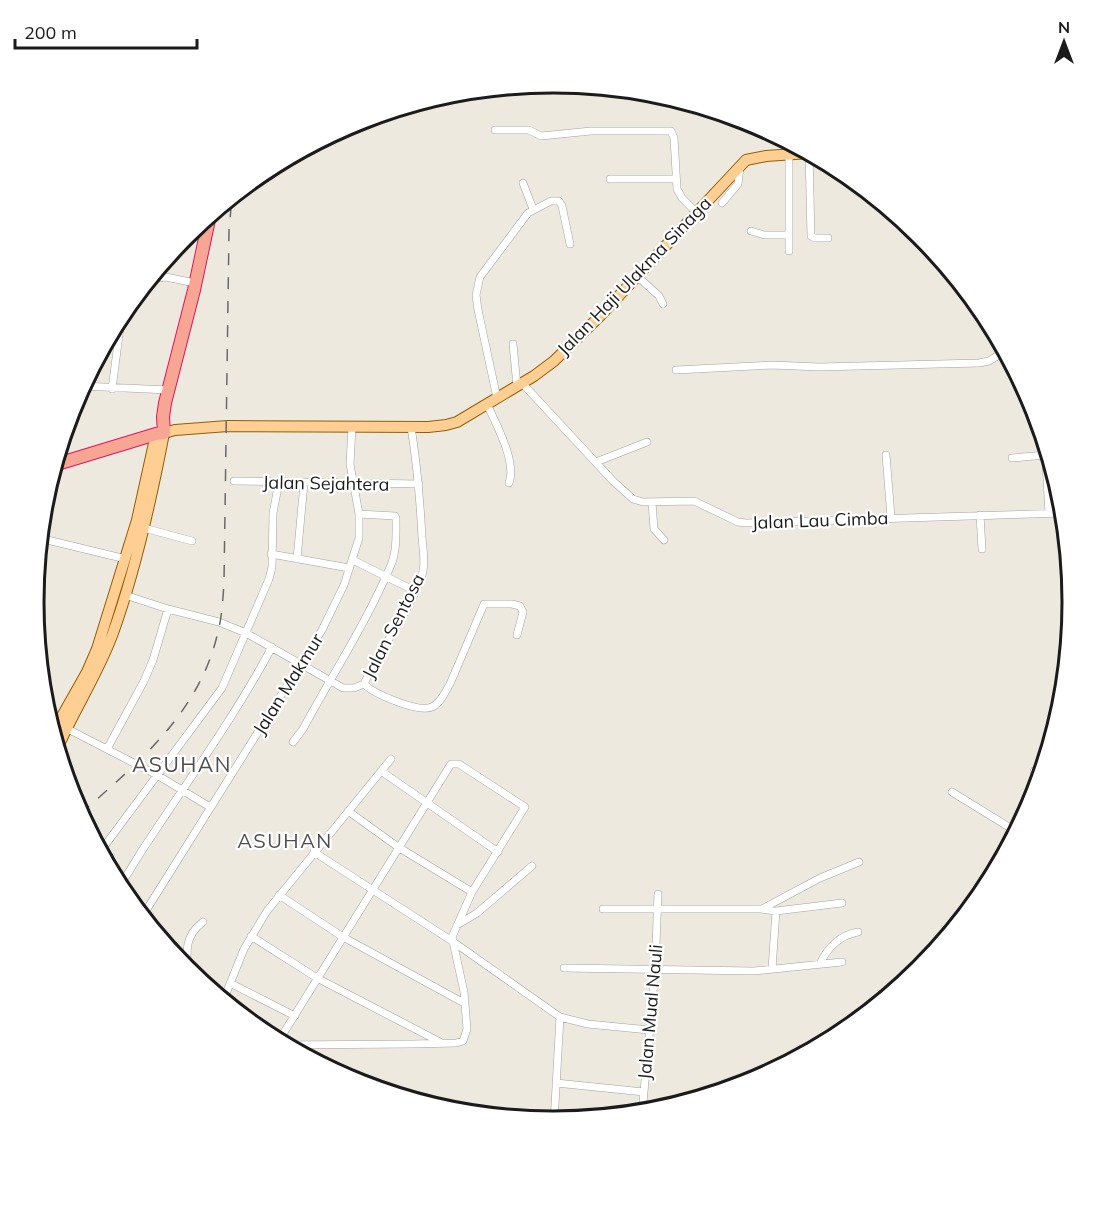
<svg xmlns="http://www.w3.org/2000/svg" width="1106" height="1205" viewBox="0 0 1106 1205" font-family="Mulish,sans-serif">
<rect width="100%" height="100%" fill="#eee9df"/>
<g fill="none" stroke-linecap="round" stroke-linejoin="round">
<g stroke="#a2a2a2" stroke-width="8">
<path id="minor" d="M495,130H529L541,136L591,131H671L674,138L677,189L682,198L696,212
M809,153L811,236L815,238H828
M610,179H676
M523,183L533,209
M722,203L738,184L740,167
M751,231L764,235H789
M789,251V154
M637,276L659,296L663,304
M149,279L166,277L195,283
M513,344L517,386
M676,370L772,365L819,367L979,363L989,361L1005,351
M522,383L613,481L633,499L643,502L694,501L738,522L746,523L1064,513
M82,386L168,390
M112,389L122,312
M497,398L478,310L476,295L480,277L528,213L551,201H559L562,206L570,244
M487,404C496,424 517,462 509,483
M1045,442L1046,458
M886,455L891,517
M1012,458L1045,455
M596,462L647,442
M234,481L419,484
M652,502L654,529L664,540
M1049,513L1046,463L1049,455
M980,515L982,549
M144,528L192,541
M39,538L126,559
M271,554L349,568
M297,559L304,483
M353,560L415,591
M125,595L168,609L219,622L246,633L343,688H354L364,684C380,648 407,616 421,578C426,566 423,550 422,537C420,500 417,463 411,427
M364,684C374,694 418,713 432,707C441,703 445,692 450,684L484,604H512L520,606L523,612L517,635
M66,728L157,775L210,807
M293,742L303,729C332,675 367,622 391,565C397,551 396,533 396,518L395,516L359,514
M107,749L144,681L153,660L168,609
M381,771L498,852
M1034,771L1041,775
M952,792L1017,832
M348,811L398,847L472,892
M100,852L222,688L269,579L272,567L273,513L279,482
M314,852L452,941L560,1017L588,1024L649,1030
M118,887C128,875 135,861 143,849C187,782 234,718 272,647
M279,895L343,937L464,1003
M603,909H761L776,911L842,903
M762,909L820,878L859,862
M142,917L322,630L344,585L359,538V514L350,464L352,427
M457,925L477,913L532,866
M251,936L317,978L440,1042
M820,964C827,948 840,935 858,932
M564,968L754,971L842,962
M772,969L776,911
M188,972C186,951 185,935 203,922
M230,983L295,1016
M223,1001L244,949L267,911L391,759
M278,1042L451,764H459L465,768L525,807L472,892L452,937L464,992L467,1029L463,1041L456,1043L412,1044L282,1045
M556,1083L644,1092
M642,1114L655,970L658,894
M554,1122L560,1017"/>
</g>
<g stroke="#925e00" stroke-width="12">
<path id="primary" d="M52,734L87,672L97,649L137,520L156,434
M57,749C74,710 98,674 113,633C136,569 151,501 164,433L175,430L228,426L428,427L446,425L457,422L534,376L554,361L600,316L746,160L766,156L810,153"/>
</g>
<g stroke="#e61260" stroke-width="14">
<path id="trunk" d="M54,465L156,434L164,433L163,417L165,403L194,290L210,215"/>
</g>
<use href="#minor" stroke="#fff" stroke-width="7"/>
<use href="#primary" stroke="#ffce93" stroke-width="10"/>
<use href="#trunk" stroke="#f7a694" stroke-width="12"/>
<path stroke="#696969" stroke-width="1.5" stroke-dasharray="12 12" stroke-linecap="butt" d="M80,814C137,764 198,714 217,636C222,618 223,599 224,581L229,231L232,196"/>
</g>
<g text-anchor="middle" dominant-baseline="central" stroke-width="4.5" stroke-linejoin="round" paint-order="stroke">
<g font-size="18" fill="#1b1b1b" stroke="#fff">
<text transform="translate(634 276) rotate(-46)">Jalan Haji Ulakma Sinaga</text>
<text transform="translate(326 483) rotate(1)">Jalan Sejahtera</text>
<text transform="translate(820 520) rotate(-2)">Jalan Lau Cimba</text>
<text transform="translate(393 626) rotate(-63)">Jalan Sentosa</text>
<text transform="translate(288 684) rotate(-58)">Jalan Makmur</text>
<text transform="translate(650 1012) rotate(-85)">Jalan Mual Nauli</text>
</g>
<g font-size="20" letter-spacing="1.5" fill="#4e4e4e" stroke="#fff">
<text x="285" y="840">ASUHAN</text>
</g>
<g font-size="21" letter-spacing="1.5" fill="#4e4e4e" stroke="#fff">
<text x="182" y="764">ASUHAN</text>
</g>
</g>
<path d="M0 0H1106V1205H0ZM44 602a509 509 0 1 1 1018 0a509 509 0 1 1-1018 0Z" fill="#fff" fill-rule="evenodd"/>
<path fill="none" stroke="#1b1b1b" stroke-width="3" d="M44 602a509 509 0 1 1 1018 0a509 509 0 1 1-1018 0Z"/>
<g transform="translate(1064 42)" stroke="#ffffff" stroke-width="4.5" paint-order="stroke">
<path d="M0-4.5L10 22L0 15L-10 22Z" fill="#1b1b1b"/>
<text y="-9" font-size="16" font-weight="bold" text-anchor="middle" fill="#1b1b1b">N</text>
</g>
<path d="M15 39v9h182v-9" fill="none" stroke="#1b1b1b" stroke-width="3"/>
<text x="24" y="39" font-size="18" fill="#1b1b1b" stroke="#ffffff" stroke-width="4.5" paint-order="stroke">200 m</text>
</svg>
